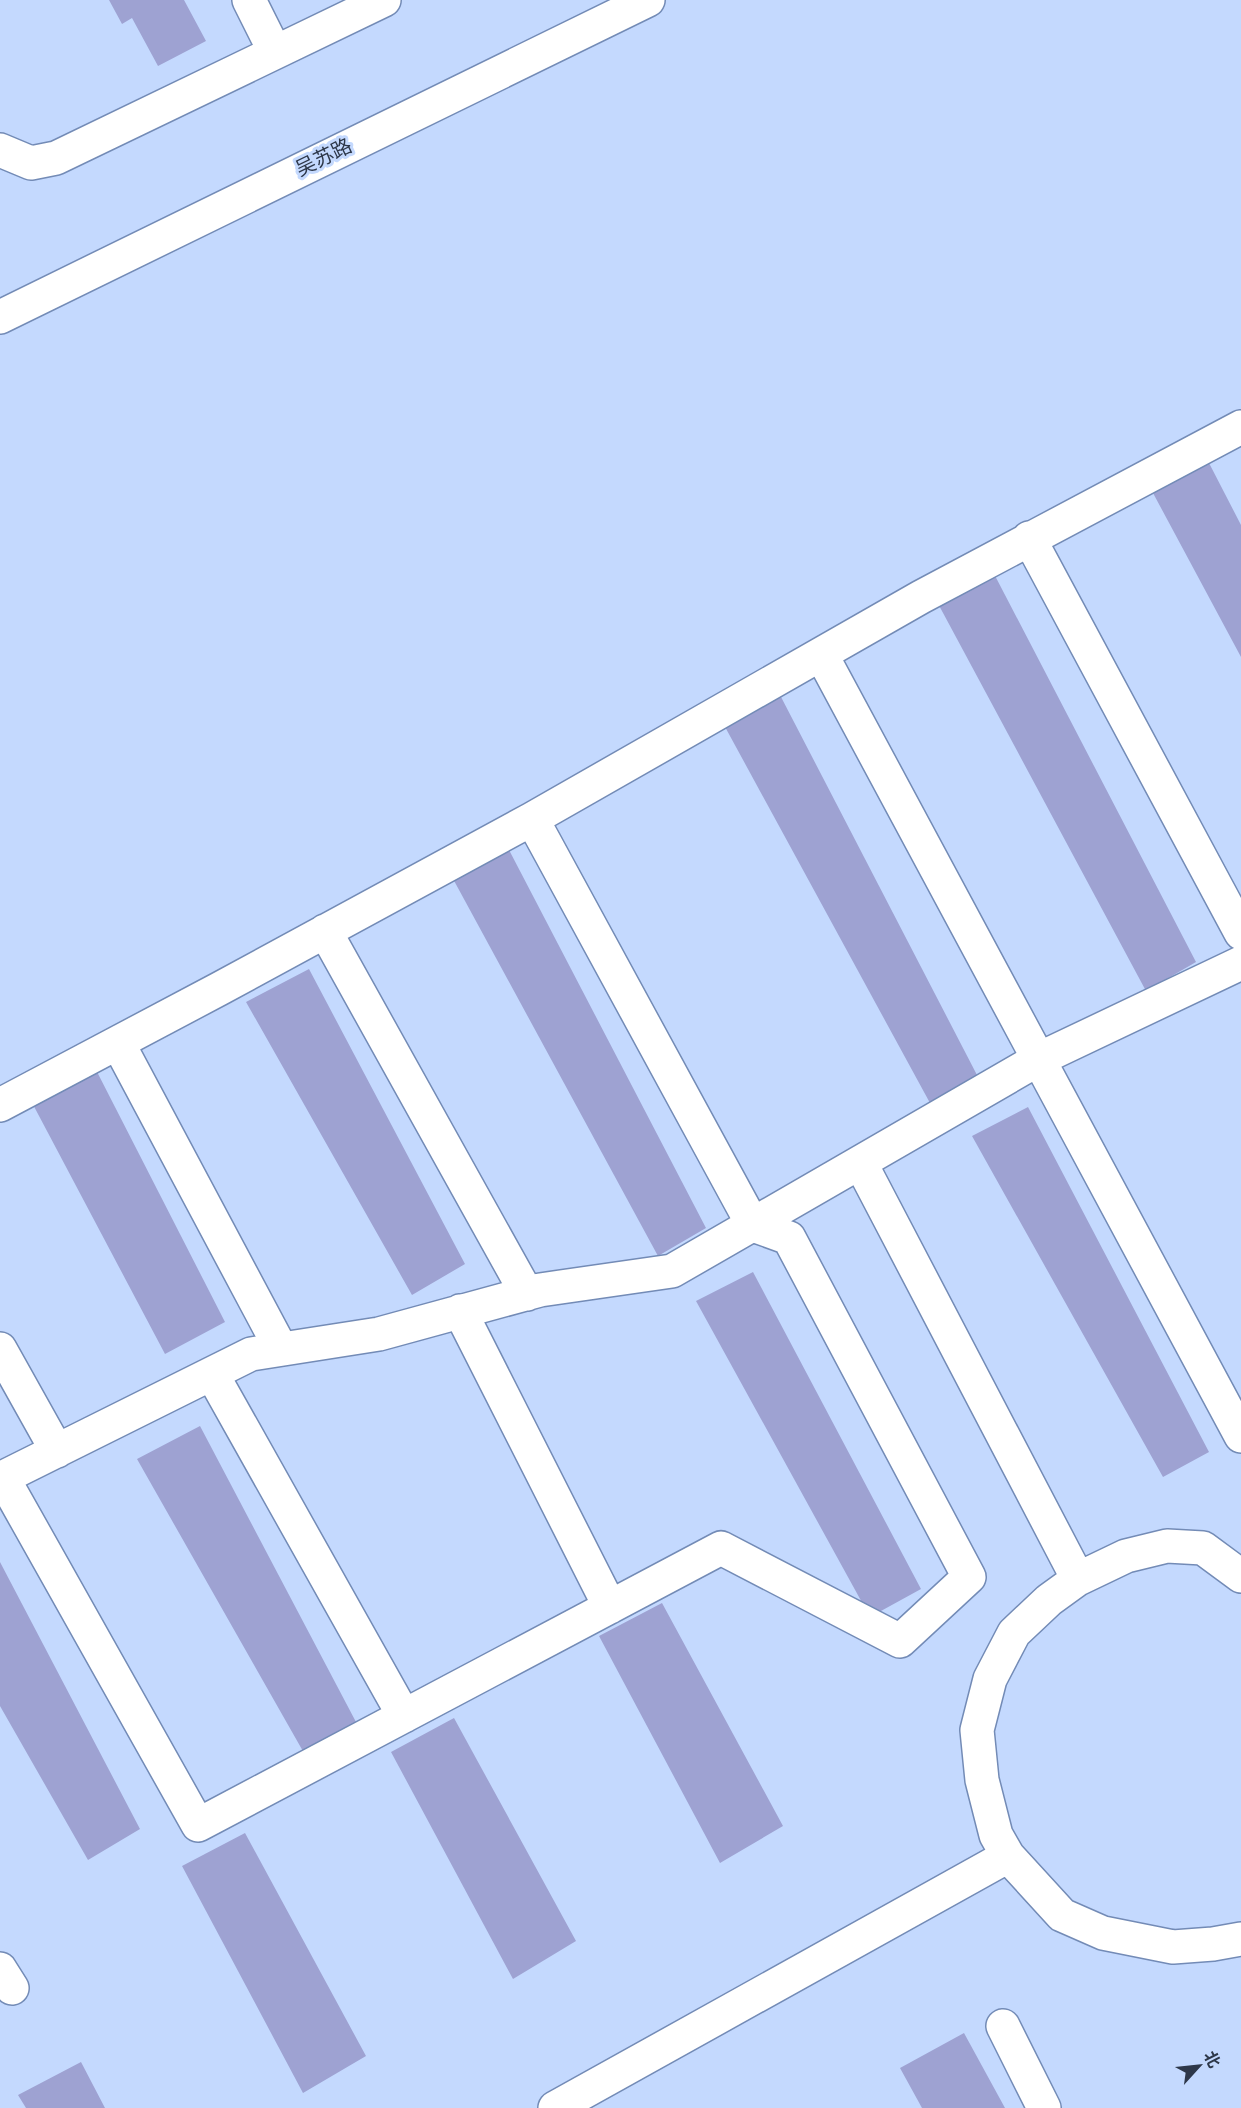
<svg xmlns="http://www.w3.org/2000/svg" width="1241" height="2108" viewBox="0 0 1241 2108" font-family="'Sofia Sans Condensed','Noto Sans SC',sans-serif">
<rect width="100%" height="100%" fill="#c4d9fe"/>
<path fill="#9ea2d2" d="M109,0H184L206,41L158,66L132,18L122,24Z
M1209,463L1241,525V657L1153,493Z
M991,568L1196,962L1146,991L935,598Z
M780,695L977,1075L930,1103L724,725Z
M508,848L706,1228L658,1256L452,877Z
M309,969L465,1264L412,1295L246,1002Z
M93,1064L225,1322L165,1354L29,1097Z
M1028,1107L1209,1452L1163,1477L972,1136Z
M753,1272L921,1589L870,1617L696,1301Z
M200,1426L356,1722L304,1753L137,1459Z
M0,1562L140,1829L88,1860L0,1706Z
M662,1603L783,1826L720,1863L599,1636Z
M454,1718L576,1941L513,1979L391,1752Z
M245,1833L366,2056L303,2093L182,1866Z
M964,2033L1005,2108H922L900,2068Z
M81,2062L105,2108H26L18,2095Z"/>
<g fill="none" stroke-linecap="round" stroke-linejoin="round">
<g stroke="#738bb6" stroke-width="36">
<path id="minor" d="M249,0L275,52
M0,150L31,163L56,158L384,0
M0,317L648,0
M1029,538L1241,933
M821,654L1241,1436
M325,931L527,1294
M118,1043L281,1349
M0,1105L219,989L532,819L921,597L1241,427
M861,1164L1078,1579
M460,1311L610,1607
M0,1349L57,1451
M212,1374L404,1716
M3,1478L198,1825L721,1548L900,1641L969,1577L789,1238L753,1225L532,819
M0,1479L251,1354L379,1334L540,1290L672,1271L1039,1059L1241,963
M1241,1576L1203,1548L1167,1546L1126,1556L1078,1579L1049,1600L1014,1633L990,1679L977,1730L982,1780L996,1835L1008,1856L1062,1915L1103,1933L1173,1947L1213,1944L1241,1939
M0,1969L12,1988
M1003,2026L1044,2108
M555,2108L1008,1856"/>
</g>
<use href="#minor" stroke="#fff" stroke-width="33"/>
</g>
<g text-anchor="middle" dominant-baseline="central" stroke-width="6" stroke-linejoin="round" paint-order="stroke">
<g font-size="20" fill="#2d3749" stroke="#c4d9fe">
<text transform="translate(324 158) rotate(-26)">吴苏路</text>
</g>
</g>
<g transform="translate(1199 2066) rotate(63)" stroke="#c4d9fe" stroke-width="4.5" paint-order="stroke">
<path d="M0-4.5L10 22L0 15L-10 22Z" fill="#2d3749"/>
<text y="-9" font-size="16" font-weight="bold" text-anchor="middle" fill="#2d3749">北</text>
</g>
</svg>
